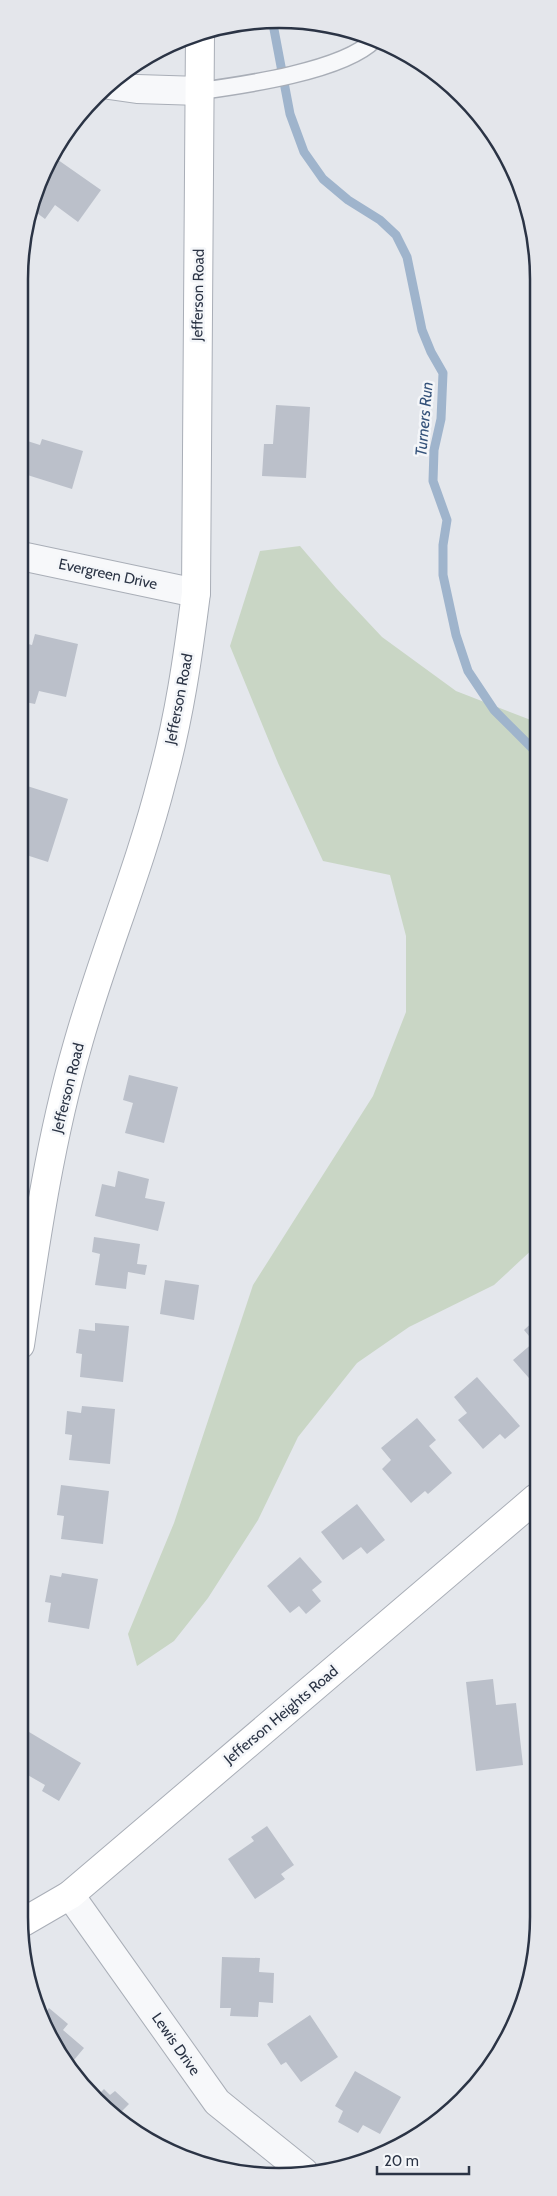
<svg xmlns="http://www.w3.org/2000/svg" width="557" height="2196" viewBox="0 0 557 2196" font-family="Cabin,sans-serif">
<rect width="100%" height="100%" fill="#e4e7ec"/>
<path fill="#c9d6c5" d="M300,546L336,588L382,637L456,691L536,722V1246L494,1285L409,1327L357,1363L298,1437L258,1520L208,1598L174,1641L137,1666L128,1634L174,1523L253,1285L373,1096L406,1012V936L390,875L323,861L278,763L230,646L260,551Z"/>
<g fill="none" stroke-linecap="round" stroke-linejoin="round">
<path stroke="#9fb4cc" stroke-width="9" d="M273,24L290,114L304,152L323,179L348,200L380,220L396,235L407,257L422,330L431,352L443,373L441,419L434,450L433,481L447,520L443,545V575L456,635L468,671L494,710L536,752"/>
</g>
<path fill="#bbc0ca" d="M51,155L101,190L78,222L55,205L45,219L33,210Z
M276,405L310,407L306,478L262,476L264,444H273Z
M21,439L40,445L42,439L83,451L72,489L21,473Z
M35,634L78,644L66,697L39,691L35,704L20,701V642L32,645Z
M24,785L68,799L48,862L20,853V796Z
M129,1075L178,1087L164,1143L125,1133L133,1103L123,1100Z
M118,1171L149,1179L145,1198L165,1202L158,1231L95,1216L102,1184L115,1187Z
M94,1237L140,1244L137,1264L147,1265L145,1275L128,1272L126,1289L95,1285L100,1254L92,1252Z
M165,1280L199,1285L194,1320L160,1314Z
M536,1319V1386L513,1360L534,1342L524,1330Z
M95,1323L129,1326L123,1382L80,1377L82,1354L76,1353L79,1329L95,1331Z
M477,1377L520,1426L505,1439L500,1434L483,1449L458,1420L467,1413L454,1397Z
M82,1406L115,1409L110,1464L69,1460L72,1435L65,1434L67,1411L81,1413Z
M417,1418L436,1440L429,1446L452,1473L428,1494L425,1491L411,1503L382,1469L391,1460L381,1448Z
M61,1485L109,1491L103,1544L61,1539L64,1516L57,1515Z
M357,1504L385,1540L367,1554L361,1547L343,1560L321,1532Z
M300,1557L322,1582L312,1590L321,1601L306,1614L299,1606L290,1613L267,1586Z
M62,1573L98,1579L89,1629L48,1622L51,1603L45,1602L50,1575L61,1577Z
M493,1679L496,1705L516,1703L523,1765L476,1771L466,1682Z
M19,1726L81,1763L59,1801L42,1791L45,1785L19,1770Z
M267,1826L294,1865L281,1874L285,1879L255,1899L228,1859L254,1841L251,1837Z
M222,1957L260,1958L259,1972L274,1973L273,2003L259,2002L258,2017L230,2016L231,2008H220Z
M49,2008L68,2024L63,2030L84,2048L69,2066L40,2019Z
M310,2015L338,2057L301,2082L286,2062L281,2065L267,2044Z
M355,2071L401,2097L380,2134L363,2125L358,2133L338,2122L343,2111L335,2106Z
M104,2089L110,2095L115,2091L129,2104L120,2113L130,2125L95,2098Z"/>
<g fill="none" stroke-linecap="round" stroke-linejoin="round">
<g stroke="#a9aeb7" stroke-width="19">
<path id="lane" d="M200,91C244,85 343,71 374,40"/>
</g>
<g stroke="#a9aeb7" stroke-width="30">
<path id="street" d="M109,85L137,89L200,91
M21,556L196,593
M70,1895L217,2102L304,2172"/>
</g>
<g stroke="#a9aeb7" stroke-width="30">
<path id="secondary" d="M20,1345C35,1245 49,1144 77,1047C102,957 139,871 162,780C179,719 188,656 196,593L200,33
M20,1924L70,1895L536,1498"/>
</g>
<use href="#lane" stroke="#f7f8fa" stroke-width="16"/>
<use href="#street" stroke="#f7f8fa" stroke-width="28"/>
<use href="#secondary" stroke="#fff" stroke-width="28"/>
</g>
<g text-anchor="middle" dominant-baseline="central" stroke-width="5" stroke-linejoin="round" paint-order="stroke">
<g font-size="15" fill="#2b3445" stroke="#f4f6f9">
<text transform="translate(198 295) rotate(-89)">Jefferson Road</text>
<text transform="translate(108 574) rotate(12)">Evergreen Drive</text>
<text transform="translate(179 699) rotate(-79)">Jefferson Road</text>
<text transform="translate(68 1088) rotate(-76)">Jefferson Road</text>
<text transform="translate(281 1715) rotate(-40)">Jefferson Heights Road</text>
<text transform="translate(176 2044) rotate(55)">Lewis Drive</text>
</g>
<g font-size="16" font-style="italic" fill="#34527a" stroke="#f4f6f9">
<text transform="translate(424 419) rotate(-85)">Turners Run</text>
</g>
</g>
<path d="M0 0H557V2196H0ZM279 28H279A251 251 0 0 1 530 279V1917A251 251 0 0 1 279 2168H279A251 251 0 0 1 28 1917V279A251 251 0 0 1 279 28Z" fill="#e4e6eb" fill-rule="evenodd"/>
<path fill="none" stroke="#2b3445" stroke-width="2.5" d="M279 28H279A251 251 0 0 1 530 279V1917A251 251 0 0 1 279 2168H279A251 251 0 0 1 28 1917V279A251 251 0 0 1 279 28Z"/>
<path d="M377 2166v8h92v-8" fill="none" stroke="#2b3445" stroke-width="2.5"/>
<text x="384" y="2166" font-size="15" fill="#2b3445" stroke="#f4f6f9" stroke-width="4" paint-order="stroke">20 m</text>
</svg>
